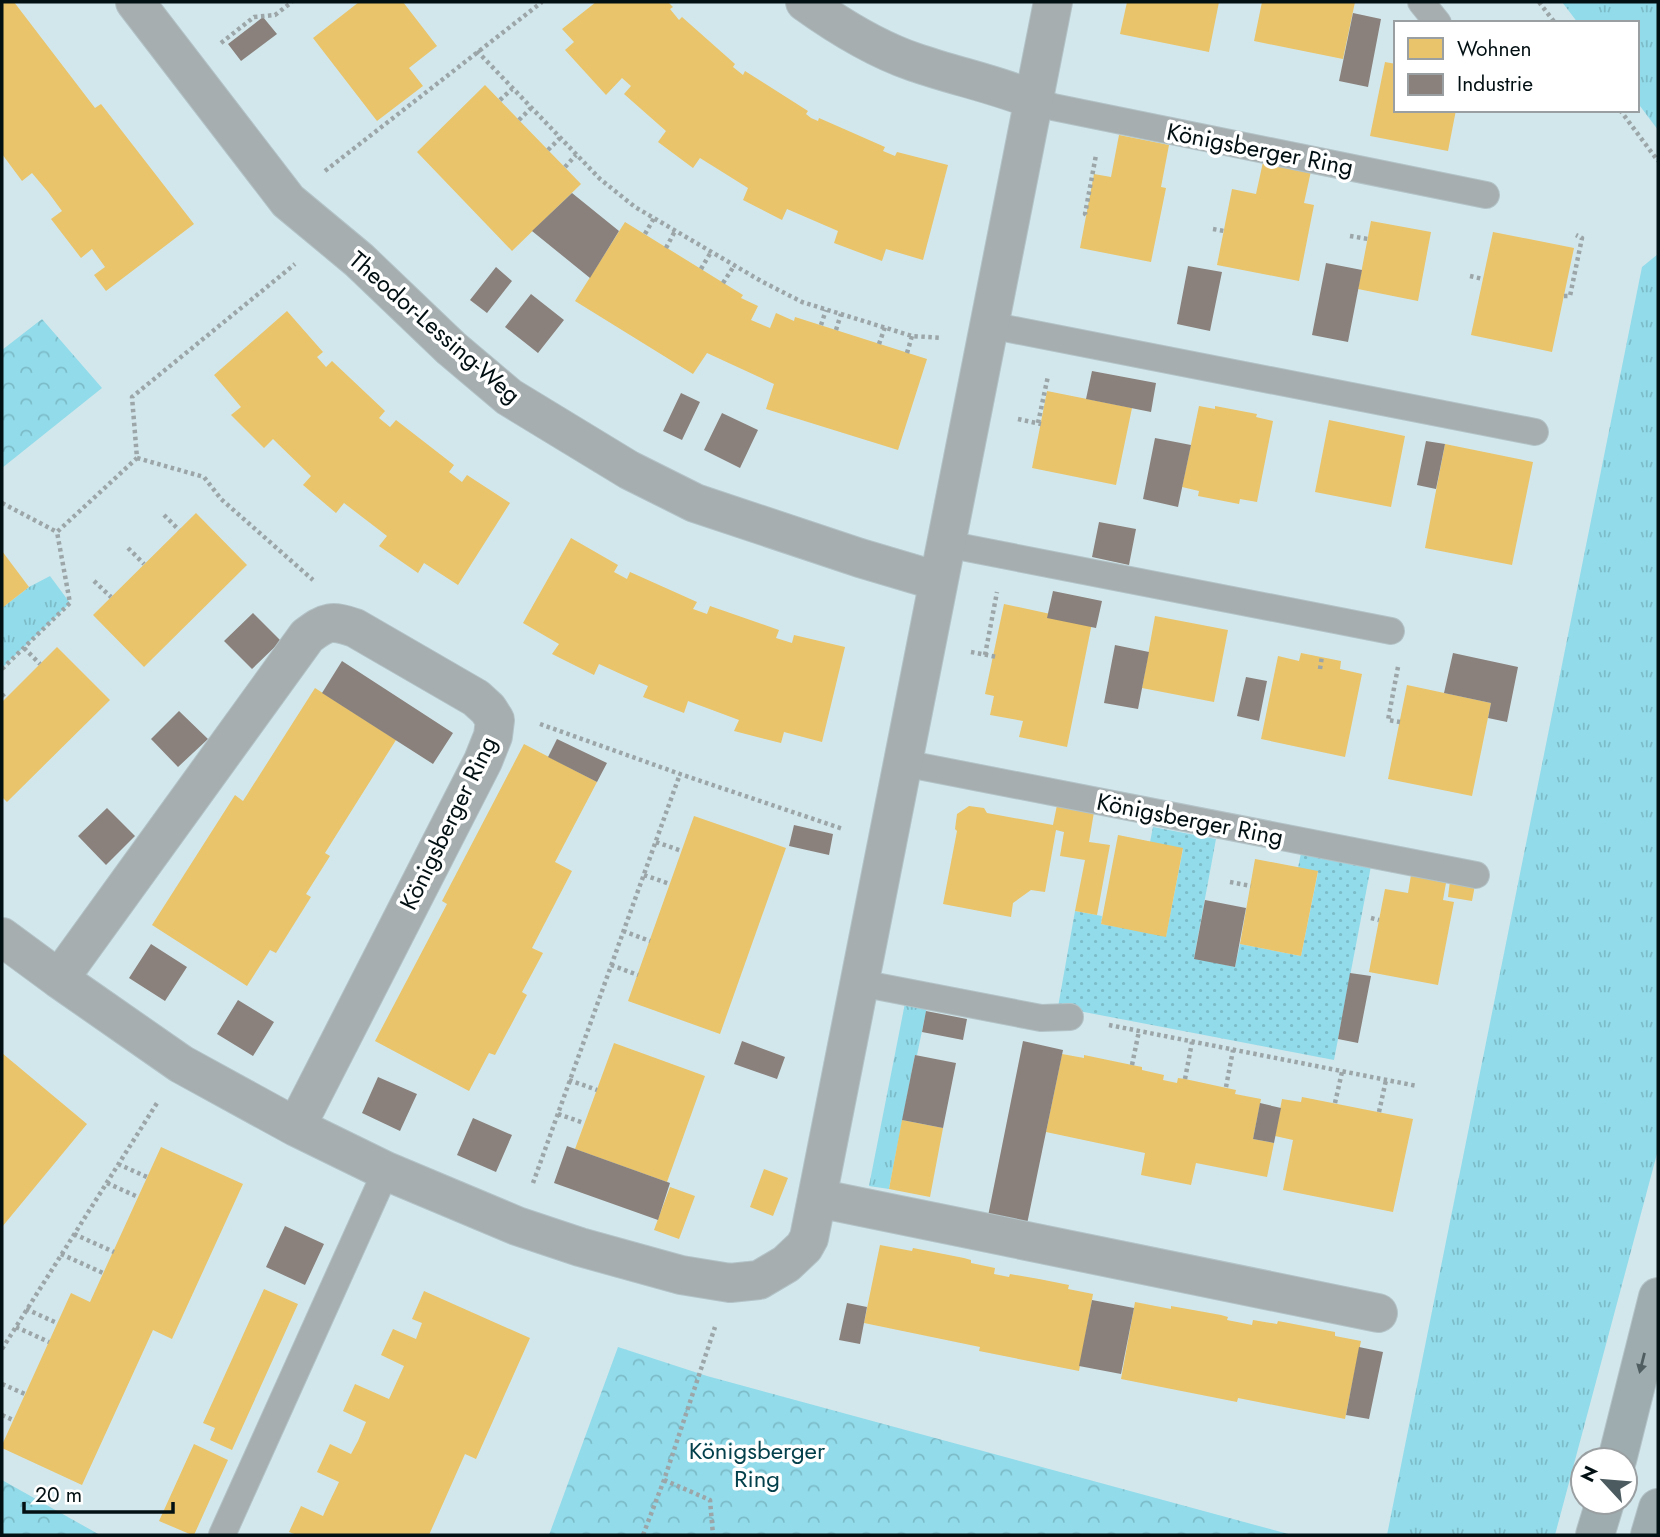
<svg xmlns="http://www.w3.org/2000/svg" width="1660" height="1537" viewBox="0 0 1660 1537" font-family="Jost,sans-serif">
<defs>
<pattern id="grass-tufts" width="24" height="20" patternUnits="userSpaceOnUse" patternTransform="scale(1.75)"><rect width="24" height="20" fill="#92dbea"/><path d="M3 7l-1-3M5 7V3M7 7l1-3M15 17l-1-3M17 17v-4M19 17l1-3" fill="none" stroke="#7cbbc8"/></pattern>
<pattern id="park-crowns" width="20" height="18" patternUnits="userSpaceOnUse" patternTransform="scale(1.75)"><rect width="20" height="18" fill="#92dbea"/><path d="M2 6a3 3 0 1 1 6 0M12 15a3 3 0 1 1 6 0" fill="none" stroke="#7cbbc8"/></pattern>
<pattern id="garden-dots" width="8" height="8" patternUnits="userSpaceOnUse" patternTransform="scale(1.75)"><rect width="8" height="8" fill="#92dbea"/><path d="M2 2h.1M6 6h.1" fill="none" stroke="#7cbbc8" stroke-width="1.8" stroke-linecap="round"/></pattern>
</defs>
<rect width="100%" height="100%" fill="#d2e7ec"/>
<path fill="url(#grass-tufts)" d="M1562,2H1658V130L1637,102V23H1578Z
M1658,254V1150L1555,1535H1387L1642,267Z
M50,576L70,603L2,668V608L29,587Z
M905,1003L927,1007L917,1055H915L889,1189L869,1186Z"/>
<path fill="url(#park-crowns)" d="M42,319L102,388L2,468V350Z
M618,1347L707,1376L1292,1535H549Z
M2,1480L100,1535H2Z"/>
<path fill="url(#garden-dots)" d="M1153,827L1216,839L1194,958L1235,967L1240,944L1301,956L1318,872L1298,868L1301,853L1371,866L1334,1060L1058,1007L1075,911L1102,916L1101,924L1166,936L1183,849L1150,842Z"/>
<path fill="#e9c46a" d="M2,2H14L95,108L101,104L194,224L106,291L94,275L105,267L92,249L81,258L51,219L62,211L48,192L32,173L22,181L2,154L3,134L2,133Z
M359,2H403L437,46L409,68L423,86L377,121L313,38Z
M596,2H668L673,7L670,9L679,20L682,17L735,64L733,67L743,75L745,71L808,111L806,114L811,118L818,121L819,118L885,147L883,151L895,156L897,152L948,165L923,260L886,249L882,261L834,243L838,231L787,209L782,220L743,200L748,188L700,158L693,168L658,142L666,131L624,94L631,86L622,78L606,95L565,50L574,42L562,29Z
M1127,2H1219L1209,52L1120,34Z
M1262,2H1355L1343,59L1254,41Z
M1385,62L1396,64V110H1456L1448,151L1370,136Z
M485,85L581,184L512,251L417,152Z
M1119,135L1169,145L1161,187L1166,188L1151,262L1080,248L1094,174L1111,177Z
M1263,162L1311,171L1304,203L1314,205L1299,281L1217,265L1232,189L1256,194Z
M1371,221L1431,232L1418,301L1358,289Z
M625,222L743,295L741,298L758,306L751,320L770,328L776,313L794,321L795,317L927,359L898,450L766,409L774,384L707,353L693,374L575,301Z
M1493,232L1574,248L1552,352L1471,335Z
M287,311L323,352L317,357L326,367L332,361L385,411L379,418L390,427L396,420L454,465L449,472L462,482L467,475L510,503L458,585L424,563L418,573L379,546L387,536L344,503L336,513L303,485L311,476L273,439L264,448L231,415L241,407L214,375Z
M1047,391L1132,408L1116,485L1032,468Z
M1199,406L1215,409V406L1257,414L1256,417L1273,421L1257,502L1240,499L1239,504L1198,496L1199,491L1182,487Z
M1329,420L1405,436L1391,507L1315,492Z
M1445,444L1533,462L1512,565L1425,548Z
M196,513L247,565L144,667L93,615Z
M571,538L618,565L614,572L627,579L630,572L697,602L693,609L707,614L710,606L779,630L776,638L792,643L794,635L845,647L822,742L784,732L781,743L734,731L739,720L688,701L684,713L643,697L648,686L623,675L599,664L594,675L552,654L559,644L523,623Z
M2,551L29,587L2,608Z
M1004,604L1092,623L1067,747L1019,737L1023,721L990,715L994,696L985,694Z
M1155,616L1228,630L1214,702L1142,688Z
M57,647L110,700L7,802L2,797V702Z
M1301,653L1341,661L1340,669L1362,674L1345,757L1261,739L1278,656L1299,661Z
M1407,685L1491,703L1472,796L1388,779Z
M315,688L396,740L325,853L330,856L306,894L311,897L276,953L270,950L247,986L152,925L235,795L243,801Z
M524,744L597,782L555,862L572,871L532,948L543,953L522,992L527,995L495,1055L489,1053L469,1091L375,1041L447,904L442,901Z
M1057,805L1094,812L1089,842L1110,845L1097,915L1075,911L1085,860L1060,856L1064,832L1056,830L1045,892L1031,890L1013,903L1011,917L943,904L957,831L955,829L957,814L969,806L984,808L987,813L1053,825Z
M694,816L786,848L720,1034L628,1001Z
M1118,835L1183,848L1166,937L1101,924Z
M1255,859L1318,871L1301,956L1240,944Z
M1411,875L1446,883L1443,900L1454,902L1438,985L1369,972L1385,889L1408,893Z
M1450,881L1475,885L1472,901L1448,897Z
M614,1043L705,1076L667,1182L575,1149Z
M2,1053L87,1124L2,1227Z
M1062,1054L1084,1058V1055L1132,1065L1142,1067V1070L1164,1075L1163,1080L1177,1083L1178,1078L1185,1079L1236,1090L1235,1094L1261,1099L1253,1139L1274,1143L1267,1177L1196,1163L1191,1185L1141,1175L1145,1153L1046,1132Z
M1302,1097L1413,1119L1393,1212L1283,1190L1293,1140L1275,1136L1282,1099L1301,1102Z
M902,1120L943,1128L930,1197L889,1189Z
M161,1147L243,1184L172,1339L153,1330L82,1485L2,1448V1445L71,1293L90,1302Z
M764,1169L788,1178L773,1216L750,1207Z
M670,1187L695,1196L679,1239L654,1230Z
M880,1245L912,1251L913,1248L964,1258L971,1260V1263L995,1268L994,1274L1009,1277L1010,1274L1039,1279L1069,1285L1068,1289L1093,1294L1079,1371L979,1351L980,1347L864,1323Z
M264,1289L298,1304L232,1450L210,1440L215,1428L203,1423Z
M424,1291L530,1338L476,1459L465,1454L429,1535H297L289,1532L301,1506L323,1516L327,1507L339,1482L317,1472L330,1444L351,1454L358,1441L366,1422L343,1411L355,1384L389,1399L404,1366L381,1355L393,1329L416,1339L422,1323L412,1319Z
M1135,1302L1171,1309V1306L1221,1315L1228,1317L1227,1320L1252,1325L1253,1320L1277,1324L1278,1321L1335,1332V1336L1361,1341L1345,1419L1238,1398L1237,1402L1121,1379Z
M194,1444L228,1460L194,1535H192L159,1521Z"/>
<path fill="#8a817c" d="M1353,13L1381,19L1368,87L1339,81Z
M263,17L277,34L241,61L228,44Z
M572,193L619,231L590,278L532,231Z
M1326,263L1362,270L1348,342L1312,335Z
M1188,266L1222,272L1210,331L1177,324Z
M496,267L512,281L487,313L470,300Z
M531,294L564,320L538,353L505,327Z
M1092,371L1156,383L1151,412L1086,399Z
M681,393L700,402L682,440L663,431Z
M722,413L758,430L740,468L704,450Z
M1155,438L1191,445L1178,507L1143,499Z
M1426,441L1445,444L1436,489L1417,485Z
M1099,522L1136,529L1129,565L1092,557Z
M1053,591L1102,601L1096,628L1047,618Z
M253,613L281,641L252,669L224,641Z
M1115,645L1149,652L1138,709L1104,703Z
M1453,653L1518,667L1507,722L1488,718L1491,703L1444,693Z
M342,661L453,733L433,764L322,693Z
M1246,677L1267,681L1259,721L1237,716Z
M179,711L208,739L178,767L151,739Z
M557,739L607,763L597,782L548,757Z
M107,808L135,836L106,865L78,836Z
M794,825L833,834L829,855L789,846Z
M1205,900L1246,908L1235,967L1194,959Z
M151,944L187,967L165,1001L129,978Z
M1350,973L1371,976L1358,1043L1338,1039Z
M238,1000L274,1022L253,1056L217,1034Z
M926,1011L967,1019L963,1040L922,1032Z
M742,1041L785,1057L777,1079L734,1064Z
M1023,1041L1063,1050L1027,1224L988,1216Z
M915,1055L956,1063L943,1128L902,1120Z
M378,1077L417,1094L400,1131L362,1113Z
M1260,1103L1281,1108L1274,1143L1253,1139Z
M473,1118L512,1135L496,1172L457,1155Z
M567,1146L670,1183L658,1220L554,1183Z
M285,1226L324,1244L305,1285L266,1267Z
M1092,1300L1134,1308L1121,1374L1079,1366Z
M847,1303L867,1307L860,1344L839,1340Z
M1359,1347L1383,1352L1369,1419L1346,1415Z"/>
<g fill="none" stroke-linecap="round" stroke-linejoin="round">
<g stroke="#b3c3c7" stroke-width="28">
<path id="lane" d="M1421,2L1438,23
M1034,100L1053,107L1486,195
M989,325L1535,432
M946,544L1391,631
M903,763L1476,875
M860,983L1041,1018L1070,1017
M222,1535L386,1171"/>
</g>
<g stroke="#b3c3c7" stroke-width="40">
<path id="street" d="M135,2L288,201L359,260L451,348L509,397L629,470L695,503L860,558L924,577L939,579
M805,2C837,25 876,49 914,62C954,76 995,84 1034,100
M2,937L59,979L181,1064L296,1127L386,1171L517,1226L580,1247L681,1275L730,1283L759,1280L786,1264L804,1247L809,1238L817,1198L1053,2
M59,979L307,636C327,621 331,620 355,628L476,698L488,709L495,720L493,736L483,761L296,1127
M817,1198L1378,1313"/>
</g>
<g stroke="#b3c3c7" stroke-width="40">
<path id="highway" d="M1617,1460L1658,1297
M1595,1535L1605,1502
M1650,1535L1658,1508"/>
</g>
<path stroke="#9ca6a8" stroke-width="4.5" stroke-dasharray="3.5 3.5" stroke-linecap="butt" d="M1539,2L1555,23
M221,43L254,17L275,15L292,2
M477,51L600,179L635,207L761,281L802,302L912,336L942,338
M500,100L512,89
M1620,110L1658,161
M519,120L531,108
M548,150L560,138
M565,167L576,155
M325,171L542,2
M1086,215L1085,214L1096,155
M1213,229L1224,231
M645,234L654,218
M1350,236L1368,239
M666,248L675,231
M701,269L711,252
M1470,276L1483,279
M723,283L734,266
M1564,296H1570L1582,238L1576,235
M821,325L826,310
M836,330L841,314
M879,344L885,327
M907,353L912,336
M1018,419L1041,424
M1038,423L1048,376
M137,458L204,477L221,499L313,580
M2,503L57,532L137,458L132,397L295,264
M164,515L179,530
M128,548L144,564
M94,581L111,597
M24,648L40,664
M971,652L997,657
M985,655L997,592
M1398,667L1388,720L1400,722
M2,669L70,603L57,532
M1320,669L1322,656
M2,694L5,698
M540,724L680,774L843,829
M656,842L682,851
M644,875L670,884
M1230,882L1251,886
M1371,918L1379,920
M623,931L650,941
M611,965L638,975
M1109,1025L1417,1086
M1132,1065L1139,1031
M1185,1079L1192,1042
M569,1080L597,1090
M1226,1087L1233,1050
M1335,1103L1342,1072
M1379,1112L1386,1080
M558,1114L584,1123
M118,1164L147,1177
M107,1183L138,1197
M533,1183L680,774
M74,1234L114,1252
M61,1254L103,1273
M26,1309L57,1323
M16,1327L49,1342
M2,1349L157,1103
M2,1384L25,1394
M2,1415L13,1420
M664,1480L710,1500L713,1535
M643,1535L664,1480L715,1327"/>
<use href="#lane" stroke="#a6aeb0" stroke-width="26"/>
<use href="#street" stroke="#a6aeb0" stroke-width="38"/>
<use href="#highway" stroke="#9eacaf" stroke-width="38"/>
</g>
<defs><path id="oneway-solid" d="M-6-.8H1V-3.2L6.5 0L1 3.2V.8H-6Z" transform="scale(1.75)"/></defs>
<use fill="#505e61" href="#oneway-solid" transform="translate(1642 1363) rotate(104)"/>
<g text-anchor="middle" dominant-baseline="central" stroke-width="7" stroke-linejoin="round" paint-order="stroke">
<g font-size="24" fill="#031013" stroke="#fff">
<text transform="translate(1260 149) rotate(11)">Königsberger Ring</text>
<text transform="translate(435 327) rotate(41)">Theodor-Lessing-Weg</text>
<text transform="translate(1190 819) rotate(11)">Königsberger Ring</text>
<text transform="translate(448 823) rotate(-64)">Königsberger Ring</text>
</g>
<g font-size="24" fill="#03404b" stroke="#fff">
<text x="757" y="1450">Königsberger<tspan x="757" dy="28">Ring</tspan></text>
</g>
</g>
<rect width="1660" height="1537" fill="none" stroke="#031013" stroke-width="7"/>
<rect x="1394" y="21" width="245" height="91" fill="#ffffff" stroke="#9a9fa1" stroke-width="2"/>
<rect x="1408" y="38" width="35" height="21" fill="#e9c46a" stroke="#9a9fa1" stroke-width="2"/>
<text x="1457" y="56" font-size="21" fill="#031013">Wohnen</text>
<rect x="1408" y="74" width="35" height="21" fill="#8a817c" stroke="#9a9fa1" stroke-width="2"/>
<text x="1457" y="91" font-size="21" fill="#031013">Industrie</text>
<g transform="translate(1604 1481) rotate(296)"><circle r="33" fill="#ffffff" stroke="#9a9fa1" stroke-width="2"/>
<path d="M0-5L12 26L0 18L-12 26Z" fill="#4b5b5f"/>
<text y="-10" font-size="19" font-weight="bold" text-anchor="middle" fill="#031013">N</text>
</g>
<path d="M24 1502v10h149v-10" fill="none" stroke="#031013" stroke-width="3.5"/>
<text x="35" y="1502" font-size="21" fill="#031013" stroke="#ffffff" stroke-width="5" paint-order="stroke">20 m</text>
</svg>
